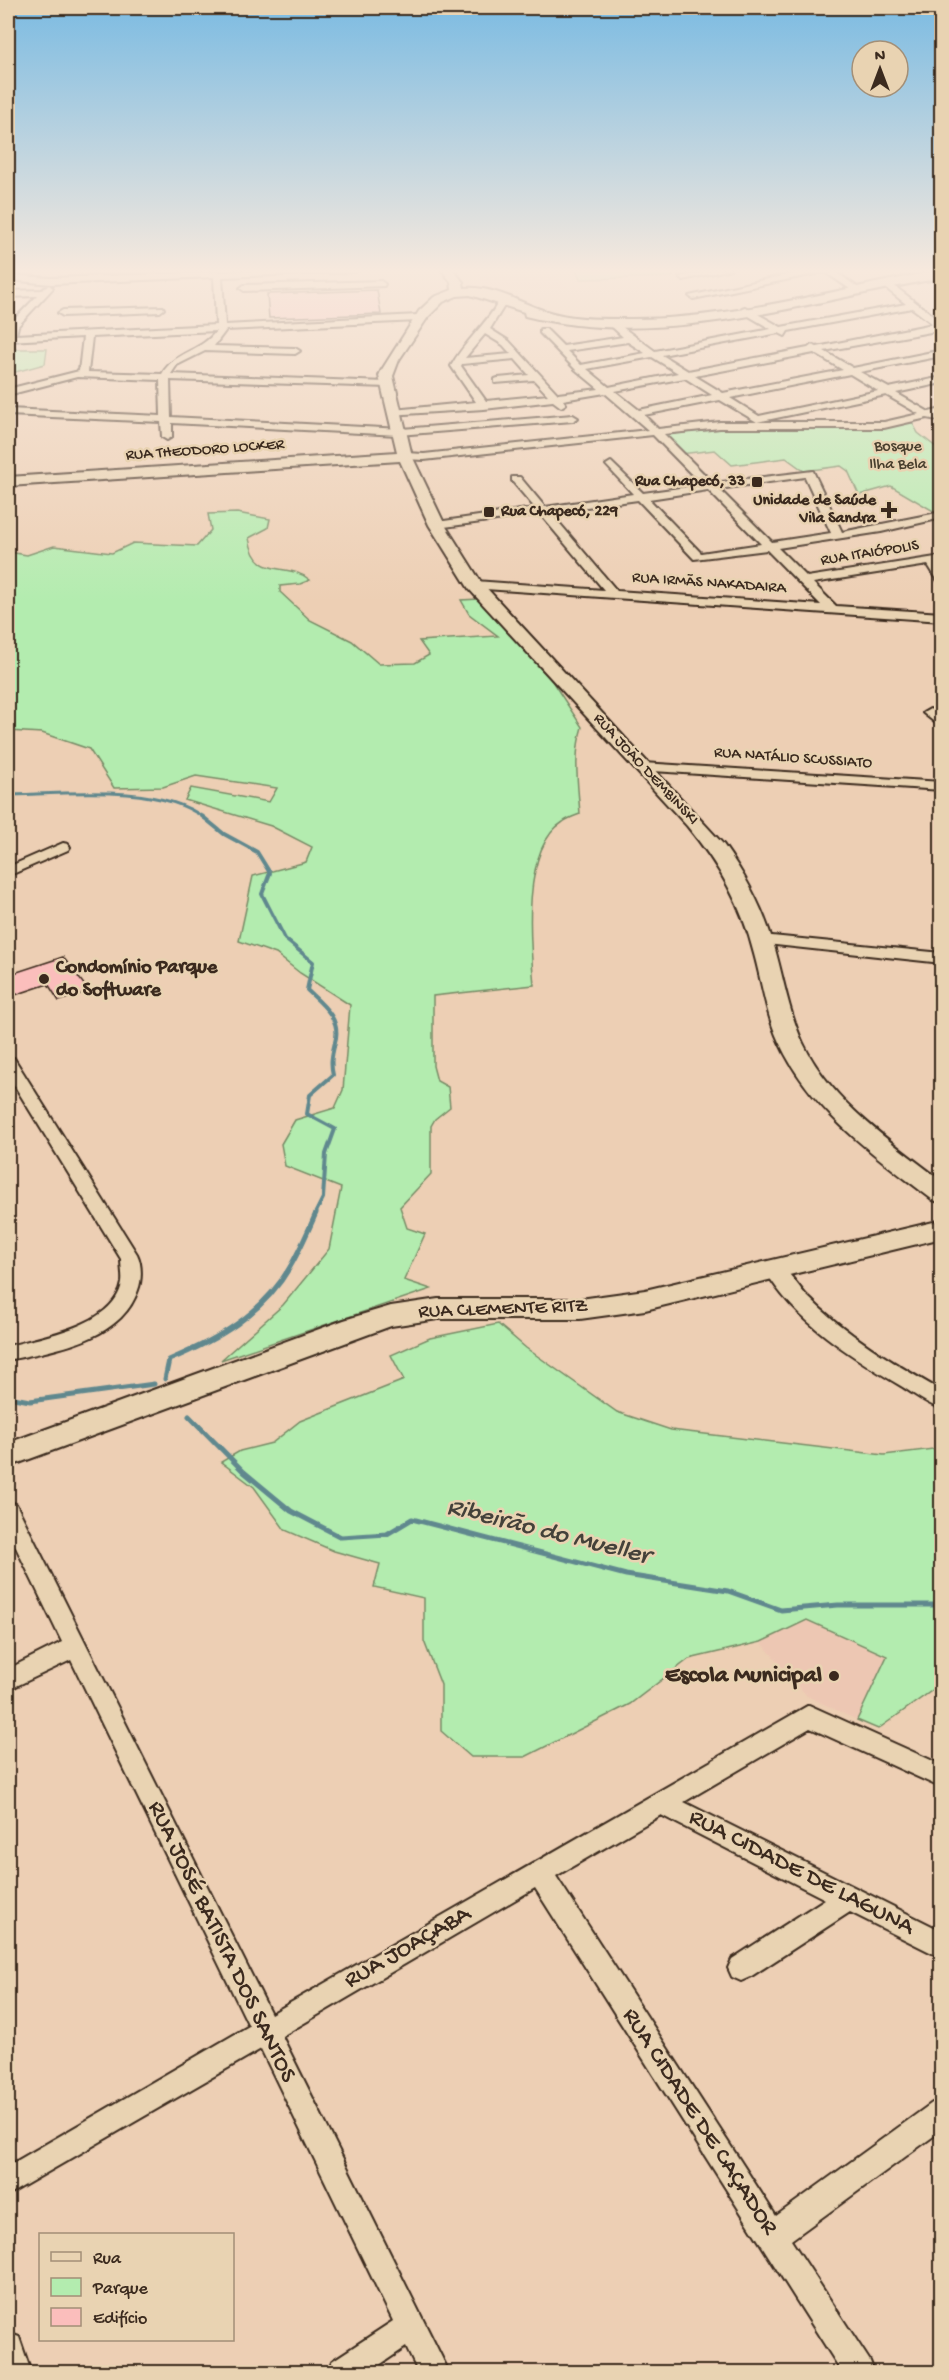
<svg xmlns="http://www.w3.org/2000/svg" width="949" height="2380" viewBox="0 0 949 2380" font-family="'Gochi Hand',sans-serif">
<rect width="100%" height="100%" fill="#edcfb4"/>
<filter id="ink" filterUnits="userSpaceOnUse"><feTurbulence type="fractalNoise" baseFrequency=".0167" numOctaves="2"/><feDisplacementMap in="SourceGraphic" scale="12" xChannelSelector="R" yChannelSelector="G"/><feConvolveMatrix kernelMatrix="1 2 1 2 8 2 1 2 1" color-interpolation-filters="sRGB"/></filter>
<g filter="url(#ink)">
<path fill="#edc7b3" d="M467,269H549L567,288L494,290Z
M807,1620L887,1656L857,1720L807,1696L761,1642Z"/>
<path fill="#b3ecaf" stroke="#778b66" stroke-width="1.5" d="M576,269H669L673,277L580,279Z
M12,339L11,349H47L45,364L8,374V340Z
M912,422L918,433L941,451V511L935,512L891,486L859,495L848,471L841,466L804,471L786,458L732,465L715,450L680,454L665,435L730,428H875Z
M237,513L270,519L268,528L249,538C256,582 287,560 310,580L300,584L280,586V592L310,620L352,641L379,664L415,663L429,655L419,641L498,636L469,614L461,600L479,599L552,681L582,727C573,756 578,785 580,814C575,816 568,818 563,822C521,848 530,943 534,985L433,996V1066L437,1081L448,1087L450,1107L435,1119L431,1126V1174L400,1207L407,1228L425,1234L404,1280L431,1289L221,1360L283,1305L329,1249L341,1188L285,1166L281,1144L295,1120L335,1108L343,1090L350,1005L300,973L276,954L239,941L253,876L306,862L312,847L271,826L185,800L191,788L269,802L277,788L196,776L163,787L114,788L89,749L42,733L8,731V552L27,555L54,546L112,553L133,543L197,546L211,530L208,514Z
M498,1324L526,1348L617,1412L671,1430L884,1455L941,1448V1684L878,1729L857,1720L887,1656L807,1620L761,1642L689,1659L630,1704L525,1757H471L441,1731V1685L424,1641V1598L374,1587L380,1564L334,1551L285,1530L254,1487L221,1462L240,1451L272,1443L300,1421L404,1380L391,1355L430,1338Z"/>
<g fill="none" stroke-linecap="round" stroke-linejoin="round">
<path stroke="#60888e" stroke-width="3" d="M8,795C62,794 160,783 204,818"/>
<path stroke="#60888e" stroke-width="4" d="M202,816L224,834L257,852L270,873L262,894L285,939L313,962L307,990C322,1004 342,1019 335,1042C332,1055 330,1062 333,1075L310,1095L307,1114L335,1129L326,1154L323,1198L315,1214"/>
<path stroke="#60888e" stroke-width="5" d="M165,1379L169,1360C217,1340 263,1314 290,1267C300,1250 308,1231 316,1213
M8,1397L30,1401L154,1384
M189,1416L244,1472L291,1511L341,1537L387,1534L412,1519L626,1575L728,1591L781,1610L838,1605H942"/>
</g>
<path fill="#fbbebc" stroke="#3b2a1e" stroke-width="1.5" d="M377,290L381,314L269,318L267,294Z
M63,957L89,991L59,1001L48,984L15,995L8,983V975Z"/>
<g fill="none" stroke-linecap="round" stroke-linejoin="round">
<g stroke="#3b2a1e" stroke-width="4">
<path id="street" d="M291,269H359L355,272L222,277L225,325L418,315L423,318L418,321L226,330L214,346L295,348L300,351L295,354L205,351L177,365L171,374L386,382L389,383V387L170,380L171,417L402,429L573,415L578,418L573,421L398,435L172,423V437L167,440L162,437L161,422L8,415V409L161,416L160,380L77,377L8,395V389L79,371L83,337L8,341L9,325L37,296L8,297V291L42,290L49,285L53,288L18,326L16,335L216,325L214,277L51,284L8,280V275L51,278ZM216,331C202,351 174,352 162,374L88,372L92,337Z
M713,269H731L683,280L679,277Z
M814,269H832L860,289L853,291L825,272L693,299L689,296Z
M381,281L385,284L384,286L244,291L240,288L244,285Z
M883,282H889L942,322V330L824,351L853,368L942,350V356L860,372L889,388L942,377V383L896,393L929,412L942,409V415L937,416V420L927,418L884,428H720L664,434L713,483L813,471L842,532L942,512V518L881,532L778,548L807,577L942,556V563H938L942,569V582L938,581L928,565L813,583L836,606L942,613V621L471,588L469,585L475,581L604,590L540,514L437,528L431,525L437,522L535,508L512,481V477H520L545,507L633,494L606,465L611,462L643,493L702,485L653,435L424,460L405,459L400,456L405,453L424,454L648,430L605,393L563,400L566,404L561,407L553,401L484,409L389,415V411L393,410L476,402L451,366C464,342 486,325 499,301L506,303L490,329L509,341L558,394L599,389L576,370L540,333V329H546L563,346L623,337L609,324L614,321L655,351L771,329L742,312V308L745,307L781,327L906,304L883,286ZM912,308L933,324L817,347L812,345L808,348L688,371L662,355L779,333L785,336L788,331ZM485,334L503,345L511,354L465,358ZM628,342L645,353L581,365L567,351ZM814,353L843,370L723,393L695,376ZM652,357L678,373L609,387L587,369ZM515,359L529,375L498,378L495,379V383L534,380L548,395L486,401L461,366L462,364ZM850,374L878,391L759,416L730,398ZM685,378L712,395L639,410L615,391ZM886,395L919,414L884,422H757ZM720,400L757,422H720L658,429L644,415ZM805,477L831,533L772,542L719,489ZM708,490L761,544L701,553L649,499ZM638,500L694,559L767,550L821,605L617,591L550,512Z
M163,307L164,309L160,312L63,316L58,313L63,310Z
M930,709L942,716V728L923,713Z
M643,763L942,782V790L638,770L636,767Z
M63,843L68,844L70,847L68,850L8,876V867Z
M762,935L942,953V963L757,943L754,940L757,937Z
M8,1057L14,1058L137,1254C142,1264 142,1280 138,1290C121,1341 54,1350 8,1360V1346C42,1337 114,1326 122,1283C123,1276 121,1267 121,1259L8,1075Z
M774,1263C787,1267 797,1285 806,1295C846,1335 893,1363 942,1391V1409C927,1404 914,1394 901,1386C852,1357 794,1321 765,1270L767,1265Z
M8,1501L16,1504L271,2014L809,1705L942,1765V1788L810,1728L684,1802L942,1931V1958L850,1912L750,1977L741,1981L732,1977L728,1968L732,1959L825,1899L661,1815L556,1876L776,2216L932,2103L942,2099V2130L791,2240L870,2361L874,2372H842L535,1888L282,2036L449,2372H418L406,2347L369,2372H328L332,2361L393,2321L261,2049L8,2195V2166L249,2026L71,1660L8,1690V1669L62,1642L8,1531Z
M8,2333L19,2337L31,2372H8Z"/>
</g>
<g stroke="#3b2a1e" stroke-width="4">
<path id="secondary" d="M441,269H453L463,282L464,288C492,285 520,303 546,311C573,320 605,319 632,319C736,319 840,288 942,270V278C807,301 663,350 525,316L524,312L470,295L457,296L443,302L428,317L399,360L393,376L412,456L445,525L481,582L723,844C745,875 762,906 773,942C783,975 788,1011 803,1043C831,1102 891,1142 942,1181V1203L933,1200C875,1156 810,1110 779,1042C766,1014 762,983 754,954C742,905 719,865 687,826L469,589L429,525L400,461L8,486V477L397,452L379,376L381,371L419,311L434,297L452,290L451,282Z
M942,1220V1238L645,1310L580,1319H438L391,1326L8,1467V1443L344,1320L391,1306L438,1299H580L645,1290Z"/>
</g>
<use href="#street" fill="#e9d3b2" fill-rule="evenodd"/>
<use href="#secondary" fill="#e9d3b2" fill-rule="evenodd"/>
</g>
</g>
<linearGradient id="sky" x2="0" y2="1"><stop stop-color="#7bbbe2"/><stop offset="0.45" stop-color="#f7e9dd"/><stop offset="1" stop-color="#f7e9dd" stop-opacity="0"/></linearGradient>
<rect width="949" height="602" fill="url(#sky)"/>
<g fill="#3b2a1e" stroke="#e9d3b2" stroke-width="2">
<rect x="751" y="476" width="12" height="12" rx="3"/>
<path d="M886 501h6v6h6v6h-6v6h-6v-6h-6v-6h6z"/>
<rect x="483" y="506" width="12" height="12" rx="3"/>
<circle cx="44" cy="979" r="6"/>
<circle cx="834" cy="1676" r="6"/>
</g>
<g text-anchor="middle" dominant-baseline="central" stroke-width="5" stroke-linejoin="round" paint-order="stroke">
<g font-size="16" fill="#473d2c" stroke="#e9d3b2">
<text x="898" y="447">Bosque<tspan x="898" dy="18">Ilha Bela</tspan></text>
</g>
<g font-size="16" fill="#3b2a1e" stroke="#e9d3b2">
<text transform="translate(205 451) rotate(-4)">RUA THEODORO LOCKER</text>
<text transform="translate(870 554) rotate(-9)">RUA ITAIÓPOLIS</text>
<text transform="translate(709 584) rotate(4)">RUA IRMÃS NAKADAIRA</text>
<text transform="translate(793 759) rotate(4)">RUA NATÁLIO SCUSSIATO</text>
<text transform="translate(645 770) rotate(47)">RUA JOÃO DEMBINSKI</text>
</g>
<g font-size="16" font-weight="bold" fill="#3b2a1e" stroke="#e9d3b2" text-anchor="end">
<text x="745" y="482">Rua Chapecó, 33</text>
<text x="876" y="501">Unidade de Saúde<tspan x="876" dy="18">Vila Sandra</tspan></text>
<text x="501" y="512" text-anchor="start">Rua Chapecó, 229</text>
</g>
<g font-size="20" font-weight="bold" fill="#3b2a1e" stroke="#e9d3b2" text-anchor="start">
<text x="56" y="968">Condomínio Parque<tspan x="56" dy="23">do Software</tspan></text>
</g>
<g font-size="20" fill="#3b2a1e" stroke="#e9d3b2">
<text transform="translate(503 1310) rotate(-2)">RUA CLEMENTE RITZ</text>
</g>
<g font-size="24" font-weight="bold" fill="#3b2a1e" stroke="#e9d3b2" text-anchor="end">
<text x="822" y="1676">Escola Municipal</text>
</g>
<g font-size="24" fill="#3b2a1e" stroke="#e9d3b2">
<text transform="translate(801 1873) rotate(27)">RUA CIDADE DE LAGUNA</text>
<text transform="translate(221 1942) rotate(64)">RUA JOSÉ BATISTA DOS SANTOS</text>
<text transform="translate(408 1948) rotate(-30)">RUA JOAÇABA</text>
<text transform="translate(699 2122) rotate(57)">RUA CIDADE DE CAÇADOR</text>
</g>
<g font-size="26" font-style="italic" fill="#44413a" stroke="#e9d3b2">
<text transform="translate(548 1533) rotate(14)">Ribeirão do Mueller</text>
</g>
</g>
<rect width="949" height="2380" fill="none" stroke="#e9d3b2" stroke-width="30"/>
<rect x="15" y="15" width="919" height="2350" fill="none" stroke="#3b2a1e" stroke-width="2" filter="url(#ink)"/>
<rect x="39" y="2233" width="195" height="108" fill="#e9d3b2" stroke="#a38f77" stroke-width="1.5"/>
<rect x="51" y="2252" width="30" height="9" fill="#e9d3b2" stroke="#a38f77" stroke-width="1.5"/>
<text x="93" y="2263" font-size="18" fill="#3b2a1e">Rua</text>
<rect x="51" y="2278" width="30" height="18" fill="#b3ecaf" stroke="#a38f77" stroke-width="1.5"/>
<text x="93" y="2293" font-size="18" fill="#3b2a1e">Parque</text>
<rect x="51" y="2308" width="30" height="18" fill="#fbbebc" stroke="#a38f77" stroke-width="1.5"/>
<text x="93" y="2323" font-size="18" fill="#3b2a1e">Edifício</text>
<g transform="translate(880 69)"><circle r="28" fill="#e9d3b2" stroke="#a38f77" stroke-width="1.5"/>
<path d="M0-4.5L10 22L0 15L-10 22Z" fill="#3b2a1e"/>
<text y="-9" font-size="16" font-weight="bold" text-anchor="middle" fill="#3b2a1e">N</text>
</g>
</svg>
